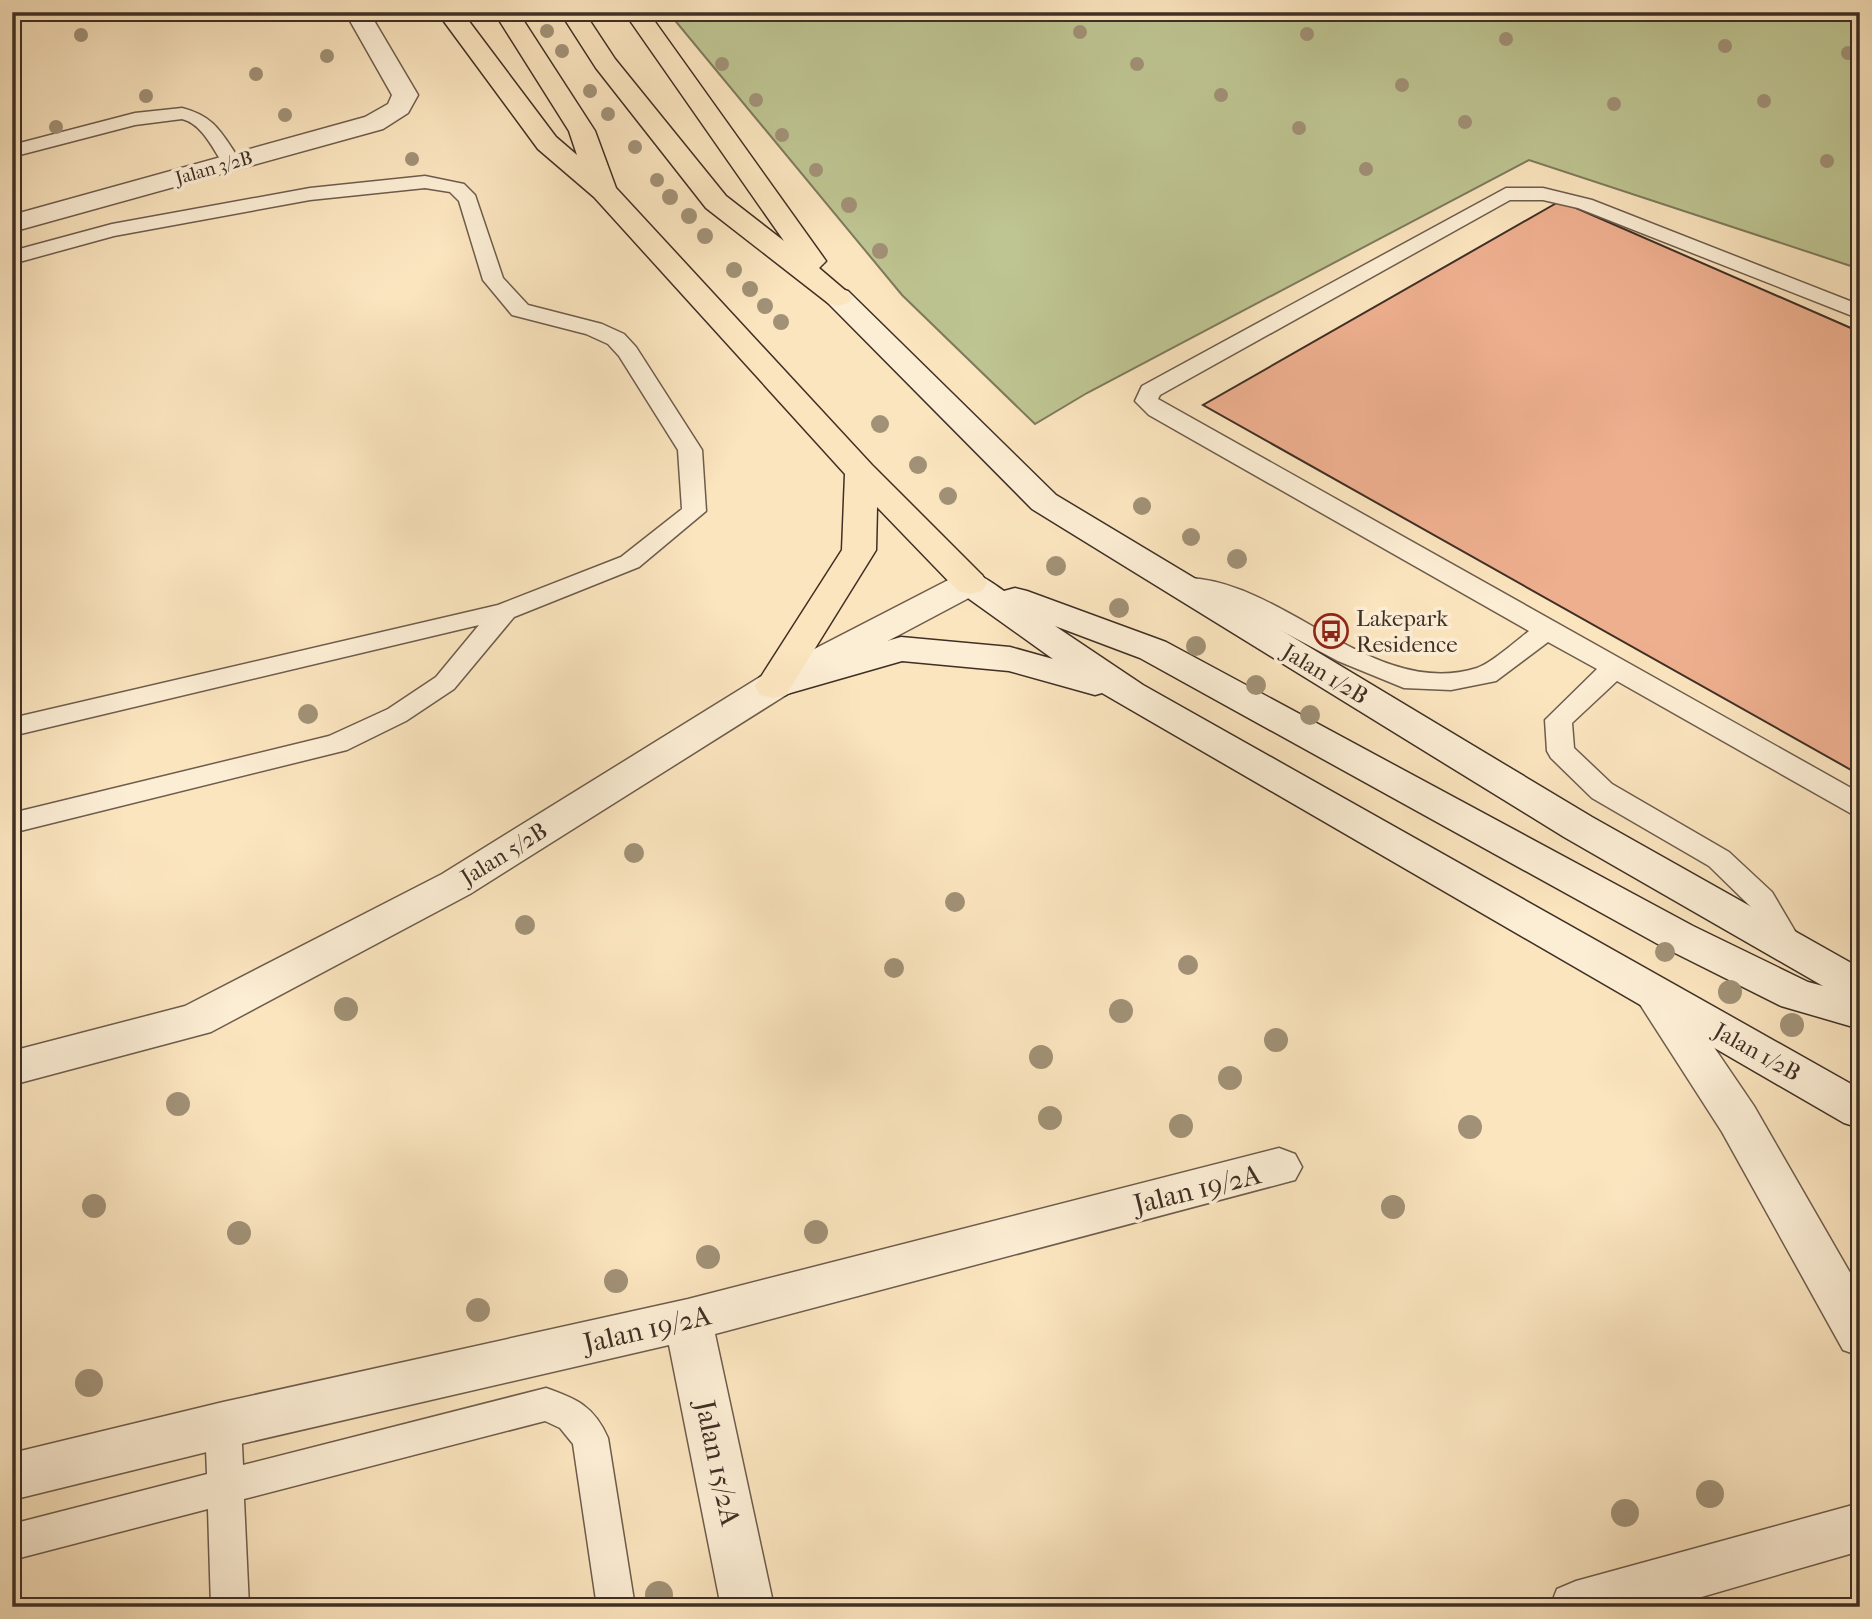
<svg xmlns="http://www.w3.org/2000/svg" width="1872" height="1619" viewBox="0 0 1872 1619" font-family="'IM FELL French Canon',serif">
<rect width="100%" height="100%" fill="#fbe5bf"/>
<filter id="stains"><feTurbulence type="fractalNoise" baseFrequency=".00286" numOctaves="4"/><feColorMatrix values="0 0 0 0 .2 0 0 0 0 .09 0 0 0 0 .02 0 0 0 .5 -.17"/></filter>
<radialGradient id="worn" r=".72"><stop offset=".6" stop-color="#630" stop-opacity="0"/><stop offset="1" stop-color="#630" stop-opacity=".3"/></radialGradient>
<path fill="#bec592" stroke="#7e7a5c" stroke-width="2" d="M668,12H1860V269L1529,160L1087,393L1035,424L902,295Z"/>
<path fill="#eeaf8f" stroke="#3f2f25" stroke-width="2" d="M1560,201L1860,332V775L1203,405Z"/>
<g fill="none" stroke-linecap="round" stroke-linejoin="round">
<g stroke="#6e5c4c" stroke-width="3">
<path id="lane" d="M182,108C217,117 222,135 242,163L239,167H225C214,151 203,124 182,119L135,125L12,157V145L135,113Z
M425,176L464,184L475,195L503,278L528,305L602,324L624,334L636,347L702,450L706,511L639,567L514,617L454,689L406,721L347,750L12,833V813L329,736L388,709L436,677L479,625L12,736V718L498,605L621,557L682,509L678,450L619,356L608,344L586,334L512,315L483,280L459,201L450,192L425,188L310,200L114,236L12,264V251L112,224L310,188Z
M1506,188H1543L1592,200L1860,305V319L1578,208L1543,200H1510L1160,395L1158,399L1860,793V816L1850,813L1617,681L1572,723L1574,748L1612,784L1729,852L1772,892L1805,948L1801,956L1790,959L1779,956L1752,908L1709,866L1592,798L1551,758L1547,751L1545,720L1597,669L1548,642L1496,681L1451,690L1404,688L1338,661L1248,613L1210,596L1168,590L1164,584L1168,578C1179,576 1189,578 1200,579C1293,591 1379,699 1477,668C1492,663 1516,641 1529,631L1149,415L1135,401L1142,386Z
M546,1388C577,1399 594,1406 608,1438L635,1607H597L573,1444L560,1428L545,1421L244,1499L249,1607H211L208,1509L12,1560V1524L207,1474L205,1425L210,1413L223,1409L236,1413L241,1425L243,1465Z"/>
</g>
<g stroke="#6e5c4c" stroke-width="3">
<path id="street" d="M345,12H369L418,95L408,113L383,129L12,232V215L365,117L388,104L392,95Z
M970,572L982,575L987,583L982,591L786,695L470,894L211,1032L12,1085V1051L185,1006L442,874L760,677L958,575Z
M1656,979L1671,984L1754,1106L1860,1290V1356L1843,1350L1722,1132L1641,1006L1635,995L1641,984Z
M1279,1148L1295,1154L1302,1167L1295,1180L715,1334L774,1607H721L669,1345L223,1448L12,1500V1453L223,1402L688,1299Z
M1860,1503V1551L1667,1607H1550L1557,1589L1576,1581Z"/>
</g>
<g stroke="#3f2f25" stroke-width="3">
<path id="secondary" d="M838,288L848,291L1056,495L1592,817L1860,968V1029L1781,1006L1665,948L1140,658L1055,626L1143,685L1860,1089V1128L1844,1123L1102,693L1095,695L1009,671L902,661L773,698L760,695L755,686L760,677L901,637L1010,647L1053,659L958,591L953,583L958,575C978,570 988,580 1004,591L1015,588L1027,591L1166,642L1693,926L1808,982L1823,986L1564,837L1032,509L828,303L823,297L828,291Z"/>
</g>
<g stroke="#3f2f25" stroke-width="3">
<path id="highway" d="M437,12H462L556,137L577,155L569,131L494,12H518L595,131L616,188L872,465L982,575L987,583L982,591L970,594L958,591L877,507L876,550L786,695L773,698L760,695L755,686L842,550L845,474L594,197L538,149Z
M560,12H584L615,59L726,196L784,241L624,12H648L826,261L819,268L853,297L848,303L838,306L828,303L706,208L596,68Z"/>
</g>
<use href="#lane" fill="#fceed5" fill-rule="evenodd"/>
<use href="#street" fill="#fceed5" fill-rule="evenodd"/>
<use href="#secondary" fill="#fceed5" fill-rule="evenodd"/>
<use href="#highway" fill="#fbe5bf" fill-rule="evenodd"/>
</g>
<g fill="#a19176">
<circle cx="547" cy="31" r="7"/>
<circle cx="1080" cy="32" r="7"/>
<circle cx="1307" cy="34" r="7"/>
<circle cx="81" cy="35" r="7"/>
<circle cx="1506" cy="39" r="7"/>
<circle cx="1725" cy="46" r="7"/>
<circle cx="562" cy="51" r="7"/>
<circle cx="1848" cy="53" r="7"/>
<circle cx="327" cy="56" r="7"/>
<circle cx="722" cy="64" r="7"/>
<circle cx="1137" cy="64" r="7"/>
<circle cx="256" cy="74" r="7"/>
<circle cx="1402" cy="85" r="7"/>
<circle cx="590" cy="91" r="7"/>
<circle cx="1221" cy="95" r="7"/>
<circle cx="146" cy="96" r="7"/>
<circle cx="756" cy="100" r="7"/>
<circle cx="1764" cy="101" r="7"/>
<circle cx="1614" cy="104" r="7"/>
<circle cx="608" cy="114" r="7"/>
<circle cx="285" cy="115" r="7"/>
<circle cx="1465" cy="122" r="7"/>
<circle cx="56" cy="127" r="7"/>
<circle cx="1299" cy="128" r="7"/>
<circle cx="782" cy="135" r="7"/>
<circle cx="635" cy="147" r="7"/>
<circle cx="412" cy="159" r="7"/>
<circle cx="1827" cy="161" r="7"/>
<circle cx="1366" cy="169" r="7"/>
<circle cx="816" cy="170" r="7"/>
<circle cx="657" cy="180" r="7"/>
<circle cx="670" cy="197" r="8"/>
<circle cx="849" cy="205" r="8"/>
<circle cx="689" cy="216" r="8"/>
<circle cx="705" cy="236" r="8"/>
<circle cx="880" cy="251" r="8"/>
<circle cx="734" cy="270" r="8"/>
<circle cx="750" cy="289" r="8"/>
<circle cx="765" cy="306" r="8"/>
<circle cx="781" cy="322" r="8"/>
<circle cx="880" cy="424" r="9"/>
<circle cx="918" cy="465" r="9"/>
<circle cx="948" cy="496" r="9"/>
<circle cx="1142" cy="506" r="9"/>
<circle cx="1191" cy="537" r="9"/>
<circle cx="1237" cy="559" r="10"/>
<circle cx="1056" cy="566" r="10"/>
<circle cx="1119" cy="608" r="10"/>
<circle cx="1196" cy="646" r="10"/>
<circle cx="1256" cy="685" r="10"/>
<circle cx="308" cy="714" r="10"/>
<circle cx="1310" cy="715" r="10"/>
<circle cx="634" cy="853" r="10"/>
<circle cx="955" cy="902" r="10"/>
<circle cx="525" cy="925" r="10"/>
<circle cx="1665" cy="952" r="10"/>
<circle cx="1188" cy="965" r="10"/>
<circle cx="894" cy="968" r="10"/>
<circle cx="1730" cy="992" r="12"/>
<circle cx="346" cy="1009" r="12"/>
<circle cx="1121" cy="1011" r="12"/>
<circle cx="1792" cy="1025" r="12"/>
<circle cx="1276" cy="1040" r="12"/>
<circle cx="1041" cy="1057" r="12"/>
<circle cx="1230" cy="1078" r="12"/>
<circle cx="178" cy="1104" r="12"/>
<circle cx="1050" cy="1118" r="12"/>
<circle cx="1181" cy="1126" r="12"/>
<circle cx="1470" cy="1127" r="12"/>
<circle cx="94" cy="1206" r="12"/>
<circle cx="1393" cy="1207" r="12"/>
<circle cx="816" cy="1232" r="12"/>
<circle cx="239" cy="1233" r="12"/>
<circle cx="708" cy="1257" r="12"/>
<circle cx="616" cy="1281" r="12"/>
<circle cx="478" cy="1310" r="12"/>
<circle cx="89" cy="1383" r="14"/>
<circle cx="1710" cy="1494" r="14"/>
<circle cx="1625" cy="1513" r="14"/>
<circle cx="659" cy="1595" r="14"/>
</g>
<defs>
<g id="bus-ring" transform="scale(1.75)"><circle r="9.5" fill="#fceed5" stroke="#8f2418" stroke-width="1.5"/><path d="M-5-6H5V4H4V6H2V4H-2V6H-4V4H-5ZM-3.5-4V0h7V-4ZM-3.5 1.2v1.5H-2V1.2ZM2 1.2v1.5H3.5V1.2Z" fill="#8f2418"/></g>
</defs>
<g fill-rule="evenodd">
<use href="#bus-ring" x="1331" y="631"/>
</g>
<g text-anchor="middle" dominant-baseline="central" stroke-width="7" stroke-linejoin="round" paint-order="stroke">
<g font-size="19" fill="#3f2f25" stroke="#fceed5">
<text transform="translate(214 168) rotate(-16)">Jalan 3/2B</text>
</g>
<g font-size="23" fill="#3f2f25" stroke="#fceed5" text-anchor="start">
<text x="1356" y="618">Lakepark<tspan x="1356" dy="26">Residence</tspan></text>
</g>
<g font-size="23" fill="#3f2f25" stroke="#fceed5">
<text transform="translate(1325 674) rotate(31)">Jalan 1/2B</text>
<text transform="translate(504 854) rotate(-32)">Jalan 5/2B</text>
<text transform="translate(1757 1052) rotate(29)">Jalan 1/2B</text>
</g>
<g font-size="28" fill="#3f2f25" stroke="#fceed5">
<text transform="translate(1197 1189) rotate(-14)">Jalan 19/2A</text>
<text transform="translate(647 1329) rotate(-13)">Jalan 19/2A</text>
<text transform="translate(718 1463) rotate(78)">Jalan 15/2A</text>
</g>
</g>
<rect width="1872" height="1619" fill="none" stroke="#fbe5bf" stroke-width="42"/>
<rect x="14" y="14" width="1844" height="1591" fill="none" stroke="#3f2f25" stroke-width="3.5"/>
<rect x="21" y="21" width="1830" height="1577" fill="none" stroke="#3f2f25" stroke-width="2"/>
<rect width="100%" height="100%" filter="url(#stains)"/>
<rect width="100%" height="100%" fill="url(#worn)"/>
</svg>
